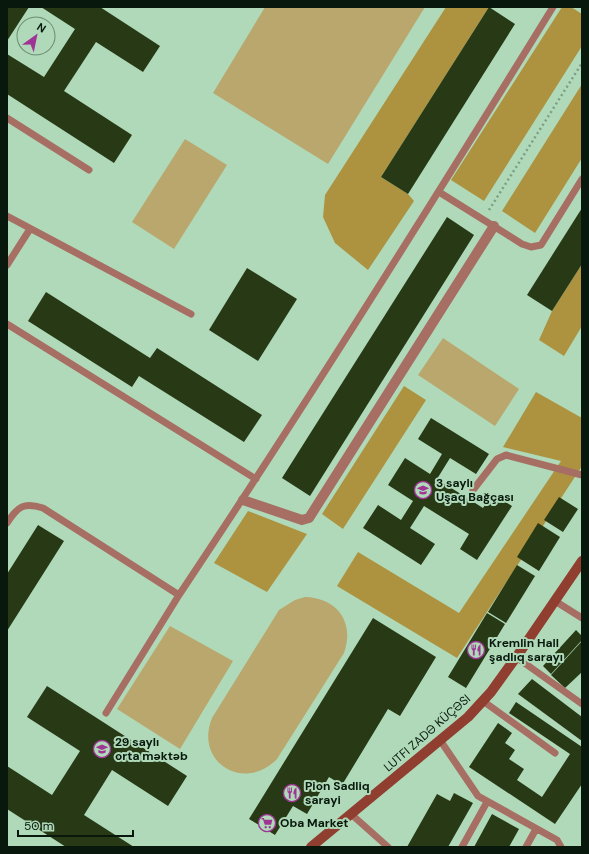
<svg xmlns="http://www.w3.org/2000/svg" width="589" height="854" viewBox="0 0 589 854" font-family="'DM Sans',sans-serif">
<rect width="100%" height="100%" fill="#afd9b8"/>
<path fill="#baa76d" d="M265,7H425L328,164L213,93Z
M185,139L227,165L174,249L132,222Z
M443,338L519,389L495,426L418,375Z
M305,597C337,598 355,622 344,653L277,759C244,793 194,762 212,718L279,610L295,600Z
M170,626L233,661L180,749L117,709Z"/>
<path fill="#ad9340" d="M446,7H489L381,177L408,194L414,201L368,270L335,243L323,217L325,195Z
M562,7H571L582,14V46L484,201L451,180Z
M582,84V158L535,233L502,211Z
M582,264V326L564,356L539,340L552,311Z
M404,386L426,400L343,529L322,514Z
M536,392L582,418V466L457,658L337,586L358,552L459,613L561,461L503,447Z
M248,511L307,534L267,592L214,563Z"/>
<path fill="#273915" d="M7,7H29L7,41Z
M41,7H100L160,46L143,72L96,42L64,91L132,135L114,163L7,94V54L44,77L75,29Z
M489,7L515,24L408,194L381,177Z
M582,208V264L552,311L527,295Z
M447,217L474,235L310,496L282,478Z
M247,268L297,299L258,361L209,330Z
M46,292L150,358L157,348L262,415L244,442L139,376L132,387L28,321Z
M431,418L489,454L476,474L450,458L437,479L483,508L492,494L512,506L477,560L460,549L469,534L424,506L410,528L435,544L421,565L363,528L378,505L401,520L413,501L388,485L405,458L430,474L442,454L418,439Z
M559,497L578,509L563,532L544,520Z
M538,523L560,537L539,571L517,557Z
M38,525L64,541L7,631V574Z
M517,565L535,576L506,623L488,612Z
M487,613L505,624L466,688L448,677Z
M373,618L436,657L400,716L388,709L342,785L329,777L307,814L293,806L275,835L249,819Z
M576,630L582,636V640L551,674L543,666Z
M582,641V672L565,688L551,675Z
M532,679L582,717V741L518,694Z
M47,686L187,776L168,806L112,770L84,815L134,847H66L7,809V766L52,795L80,751L27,717Z
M516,702L582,747V784L555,824L469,767L498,723L512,733L505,743L515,750L509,759L524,769L517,780L542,797L570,754L509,713Z
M454,793L473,803L448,847H407L437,794L450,801Z
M492,814L519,829L509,847H474Z"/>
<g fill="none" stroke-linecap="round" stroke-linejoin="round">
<path stroke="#7c9e84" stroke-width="2.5" stroke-dasharray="2 3" stroke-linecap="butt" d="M489,210L582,63"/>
<path stroke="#a76e63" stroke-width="7" d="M7,118L89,170
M439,192L522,244L531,247L541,245L582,179
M7,216L191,314
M7,265L30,229
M7,324L256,479
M473,490L497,459L506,455L582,475
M7,523C18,506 24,502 43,508L179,595C308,402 431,205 553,7
M555,601L582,618
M516,657L582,704
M483,701L555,753
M106,713L179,595
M440,740L478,796L557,840L561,847
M351,814L388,847
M462,847L487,802
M526,847L536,829"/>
<path stroke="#a76e63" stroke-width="10" d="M243,500L302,520L309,518L494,226"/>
<path stroke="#8f3e2f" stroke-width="10" d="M311,847L468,717L491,692L522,649L582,561"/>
</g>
<defs>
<g id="school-ring" transform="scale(0.9)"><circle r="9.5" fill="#afd9b8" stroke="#9f3495" stroke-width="1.5"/><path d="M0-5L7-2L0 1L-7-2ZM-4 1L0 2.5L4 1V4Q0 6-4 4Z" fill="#9f3495"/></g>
<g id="restaurant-ring" transform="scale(0.9)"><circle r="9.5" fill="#afd9b8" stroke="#9f3495" stroke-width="1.5"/><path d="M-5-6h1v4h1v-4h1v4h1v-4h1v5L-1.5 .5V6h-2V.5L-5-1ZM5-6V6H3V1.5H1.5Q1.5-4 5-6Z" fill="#9f3495"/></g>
<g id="supermarket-ring" transform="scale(0.9)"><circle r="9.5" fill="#afd9b8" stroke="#9f3495" stroke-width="1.5"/><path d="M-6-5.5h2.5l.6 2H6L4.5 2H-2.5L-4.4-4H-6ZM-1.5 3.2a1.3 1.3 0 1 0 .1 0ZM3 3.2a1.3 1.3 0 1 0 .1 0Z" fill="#9f3495"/></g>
</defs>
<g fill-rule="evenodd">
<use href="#school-ring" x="423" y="490"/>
<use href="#restaurant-ring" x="476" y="650"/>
<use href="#school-ring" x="102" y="749"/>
<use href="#restaurant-ring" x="292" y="793"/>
<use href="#supermarket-ring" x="267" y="823"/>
</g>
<g text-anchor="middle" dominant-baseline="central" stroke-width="4" stroke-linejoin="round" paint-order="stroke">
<g font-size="12" font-weight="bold" fill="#08180c" stroke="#afd9b8" text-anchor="start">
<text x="436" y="483">3 saylı<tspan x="436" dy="14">Uşaq Bağçası</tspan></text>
<text x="489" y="643">Kremlin Hall<tspan x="489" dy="14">şadlıq sarayı</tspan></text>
<text x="115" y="742">29 saylı<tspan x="115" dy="14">orta məktəb</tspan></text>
<text x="305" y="786">Pion Sadliq<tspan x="305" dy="14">sarayi</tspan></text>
<text x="280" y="823">Oba Market</text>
</g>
<g font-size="12" fill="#08180c" stroke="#afd9b8">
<text transform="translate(427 733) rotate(-41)">LUTFI ZADƏ KÜÇƏSI</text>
</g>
</g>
<rect width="589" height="854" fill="none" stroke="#08180c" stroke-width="16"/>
<g transform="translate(36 36) rotate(33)"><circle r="19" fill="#afd9b8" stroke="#6c8c73"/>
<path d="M0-3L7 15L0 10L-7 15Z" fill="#9f3495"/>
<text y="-6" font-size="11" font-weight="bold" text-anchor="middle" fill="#08180c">N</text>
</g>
<path d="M18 830v6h115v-6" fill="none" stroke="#08180c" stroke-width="2"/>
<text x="24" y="830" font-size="12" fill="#08180c" stroke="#afd9b8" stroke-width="3" paint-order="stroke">50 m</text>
</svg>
